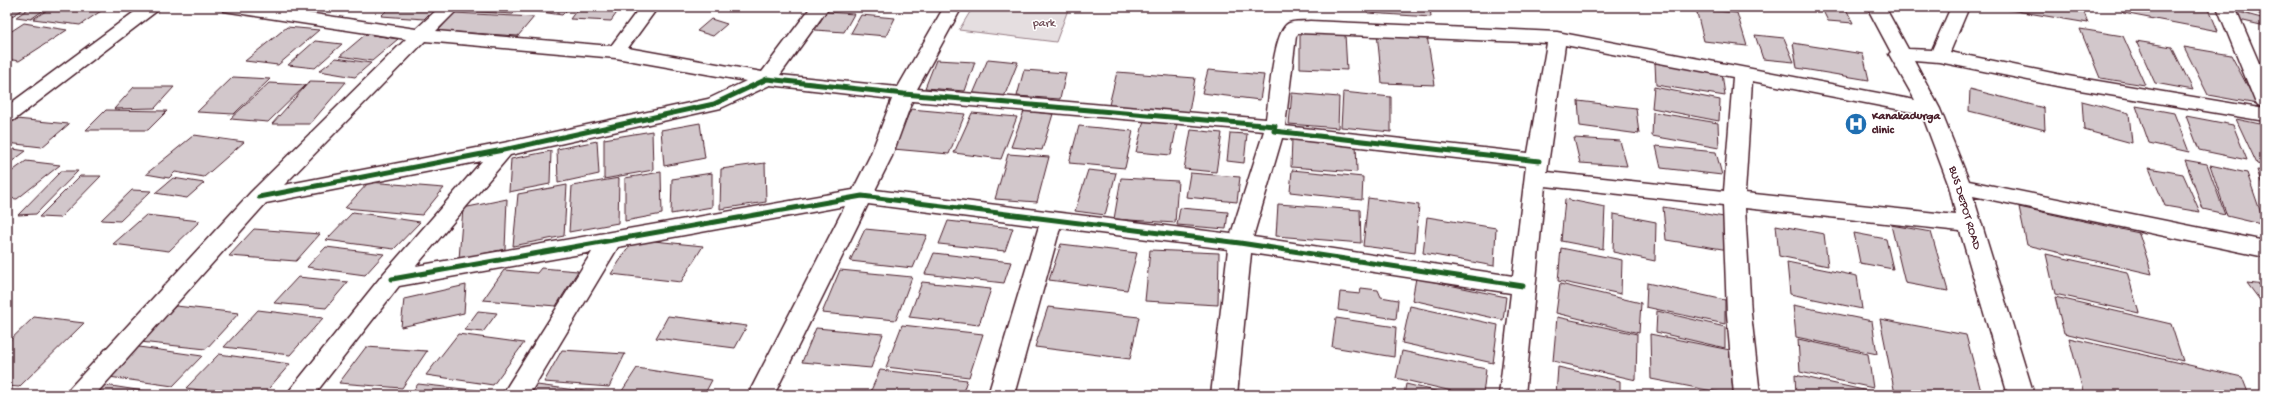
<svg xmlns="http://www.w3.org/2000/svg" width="2272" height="402" viewBox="0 0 2272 402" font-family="'Gochi Hand',sans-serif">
<rect width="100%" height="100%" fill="#fff"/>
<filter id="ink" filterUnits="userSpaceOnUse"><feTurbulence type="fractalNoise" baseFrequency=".025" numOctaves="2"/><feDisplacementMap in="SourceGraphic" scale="8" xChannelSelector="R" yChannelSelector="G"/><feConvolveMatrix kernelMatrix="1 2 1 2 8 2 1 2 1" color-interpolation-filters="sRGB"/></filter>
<g filter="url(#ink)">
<path fill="#e5dee0" stroke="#987e86" d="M973,7H1069L1056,42L959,30Z"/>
<path fill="#d2c7cb" stroke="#4a1f2b" d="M7,7H27L7,19Z
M31,7H48L31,19L16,17Z
M52,7H70L101,11L80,25L33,19Z
M390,7H436L424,19L381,16Z
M466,7H519L513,14L463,11Z
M538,7H570L562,15L534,11Z
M579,7H621L611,21L570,19Z
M1368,7H1430L1431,17L1368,13Z
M1821,7L1846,9L1853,23L1828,21Z
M2003,7H2082L2088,23L2004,9Z
M2121,7H2208L2218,31L2123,13Z
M2265,7V15L2235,8V7Z
M1696,9L1737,13L1747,46L1704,41Z
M2235,11L2265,19V26L2235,19Z
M826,12L854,14L844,32L815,30Z
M454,13L534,17L518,36L438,31Z
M861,15L895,18L886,36L851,33Z
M711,19L727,24L713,36L697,31Z
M24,23L67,30L19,61L7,59V34Z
M287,27L319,30L278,65L245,61Z
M2080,29L2123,36L2145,85L2100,78Z
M1300,32L1345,34L1347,70L1300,68Z
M1377,33L1427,36L1435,85L1382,83Z
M366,34L398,39L372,61L340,56Z
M1755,35L1784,38L1794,62L1763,59Z
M315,41L342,44L315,68L288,65Z
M2136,41L2172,47L2193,90L2155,83Z
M1793,43L1863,54L1869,80L1797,68Z
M2184,47L2231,55L2257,104L2208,95Z
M336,58L371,63L355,77L319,71Z
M988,59L1018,62L1004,97L973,94Z
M936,60L975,62L965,91L925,88Z
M1655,63L1722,73L1725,96L1656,85Z
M1024,70L1066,73L1060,99L1017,96Z
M1208,70L1264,75L1260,100L1202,93Z
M1117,72L1195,78L1189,112L1109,105Z
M233,77L270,79L234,114L197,112Z
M310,81L346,82L310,124H272Z
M269,83L306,85L268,122L230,119Z
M134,87H174L155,108L114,109Z
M1654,87L1720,100L1719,121L1652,108Z
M1970,89L2044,108L2045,130L1969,111Z
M1343,92L1391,97V132L1341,127Z
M1292,93L1339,97L1338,128L1289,124Z
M1578,101L1636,108L1639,134L1580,126Z
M2082,101L2129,113L2132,143L2084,130Z
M2136,106L2174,113L2189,152L2149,143Z
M911,109L965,114L949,154L893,149Z
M106,110L167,111L148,130H86Z
M1024,111L1053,114L1042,150L1011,147Z
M1653,112L1718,123L1719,148L1652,136Z
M972,113L1017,117L1001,159L954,153Z
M1145,116L1178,119L1171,155L1136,152Z
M2186,116L2233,125L2247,160L2199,150Z
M16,119L69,124L42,147L7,143V126Z
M2236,119L2265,125V166L2257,164Z
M700,123L705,158L664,166L661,130Z
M1079,126L1133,131L1125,168L1069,163Z
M1191,130L1222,133L1216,172L1184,169Z
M652,131L653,170L604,179V139Z
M1230,133L1247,134L1244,163L1227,161Z
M194,135L244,142L204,177L175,172L169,178L146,174Z
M1292,138L1356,143L1357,172L1291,167Z
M1574,138L1620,141L1627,166L1580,163Z
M597,141L599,174L558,183L557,149Z
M1656,146L1716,152L1722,175L1661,168Z
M7,148L26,151L7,165Z
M551,151L550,184L509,192L511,159Z
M1008,154L1049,157L1037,202L995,199Z
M2185,160L2207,164L2225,214L2203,209Z
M26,161L60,165L17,199L7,198V175Z
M765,163L766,202L720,209L721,169Z
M2210,165L2247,173L2265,225L2227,216Z
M2149,168L2183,174L2200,212L2165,206Z
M1088,170L1116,173L1105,215L1075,211Z
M1292,170L1363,177L1362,200L1290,192Z
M2257,170L2265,171V194Z
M61,171H78L36,214L18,215Z
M661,172L662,214L625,221V178Z
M712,173V207L671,214L672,179Z
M1190,173L1240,177L1237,202L1186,197Z
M80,176H101L60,218L39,217Z
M173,178L204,183L187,198L155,193Z
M619,178L618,223L569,232L572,186Z
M1121,178L1178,181L1175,223L1114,219Z
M369,182L444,188L422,215L345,208Z
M567,185L564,236L513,246L518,194Z
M132,190L151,191L120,221L101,220Z
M1368,198L1419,205L1415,253L1363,246Z
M507,199L505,249L459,259L463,208Z
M1565,199L1605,207L1603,249L1561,241Z
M1278,204L1360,210L1361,243L1276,236Z
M1663,207L1730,218L1735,251L1666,240Z
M2019,207L2139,233L2152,274L2027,245Z
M1180,208L1228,212L1226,229L1177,225Z
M353,212L420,222L394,249L326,240Z
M1614,214L1656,222L1655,261L1613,252Z
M146,215L200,221L169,251L113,244Z
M1427,217L1496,228L1494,266L1423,253Z
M948,221L1013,228L1005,251L939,244Z
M1776,225L1824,234L1828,266L1779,256Z
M1891,225L1931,232L1948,291L1905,283Z
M254,229L320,234L296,261L229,256Z
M865,229L927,235L913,268L850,261Z
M1854,233L1886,239L1893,269L1860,263Z
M634,239L703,246L681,282L611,274Z
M1061,244L1137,253L1127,290L1049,280Z
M326,247L384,254L365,275L307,267Z
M1561,248L1622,260L1621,294L1558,281Z
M1150,250L1219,253L1218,305L1145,301Z
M934,253L1011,262L1004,283L925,274Z
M2046,254L2127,272L2139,313L2055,294Z
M1787,262L1857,276L1862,309L1790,294Z
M541,268L578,271L556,306L483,300L504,270L537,273Z
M840,270L912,277L896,320L822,313Z
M298,277L348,282L326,308L274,303Z
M1416,278L1506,297L1503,320L1412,300Z
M922,282L991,289L979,325L909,317Z
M1647,283L1725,300V324L1646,307Z
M2247,283L2265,285V307Z
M1560,284L1641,303L1639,333L1556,313Z
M466,285L464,313L401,327L404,299Z
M1361,288L1378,290L1381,297L1398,300L1396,319L1338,310L1340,292L1360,294Z
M2055,297L2171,324L2183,361L2064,333Z
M1793,305L1872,321L1877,354L1796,337Z
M176,306L239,313L206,349L140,342Z
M1410,306L1498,325L1493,363L1402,343Z
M1048,307L1139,317L1130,359L1035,347Z
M258,310L323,318L290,355L224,347Z
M478,311L497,313L483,332L464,330Z
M1657,311L1725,327V348L1656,332Z
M668,316L747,326L735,348L656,338Z
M34,317L84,323L19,387L7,386V343Z
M1557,317L1637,334L1636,380L1553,361Z
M1336,318L1396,327L1394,357L1332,347Z
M1880,319L1966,335L1982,395L1895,394Z
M902,325L983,334L969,377L886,367Z
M816,328L883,334L871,368L802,362Z
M458,334L524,343L493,385L426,375Z
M1650,334L1730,350L1733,395L1651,379Z
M2069,338L2242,377L2249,395H2084Z
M1798,339L1868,354L1873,388L1800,372Z
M132,346L202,356L173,386L102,376Z
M366,347L427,351L402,388L339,383Z
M562,350L625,354L609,387L544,382Z
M1402,351L1486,369L1483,395H1469L1396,378Z
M219,354L290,364L263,395H235L186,388Z
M1558,367L1620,381V395H1556Z
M637,368L712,380L704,395L620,394Z
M880,370L967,380L962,395H869Z
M1795,375L1886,395H1796Z
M418,384L491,392L489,395H410Z
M1406,384L1452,395H1404Z
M105,385L162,394L95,395Z
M537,385L605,394L530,395Z"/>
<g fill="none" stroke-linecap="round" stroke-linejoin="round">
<g stroke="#4a1f2b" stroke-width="3">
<path id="minor" d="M141,7H162L14,120L7,122V106Z
M221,7H267L416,29L440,7H460L436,31L611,46L640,7H658L628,48L762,72L811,7H829L780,75L898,87L944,7H962L917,89L1266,119C1269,99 1273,37 1286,25C1291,20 1303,22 1310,21L1557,32L1915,100L1889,54L1891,52L1867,7H1885L1908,49L1932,50L1951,7H1969L1950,52L2062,75L2265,109V121L2062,87L1939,62L1914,60L1940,109L1969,181L2265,241V257L1973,196L2034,395H2008L1960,231L1745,208L1751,314L1760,395H1734L1727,314L1723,205L1545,186L1525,395H1499L1511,293L1251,253L1237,395H1211L1228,249L1060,228L1014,395H988L1039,226L868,204L774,395H748L845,206L618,247L529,395H502L592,252L399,286L314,395H286L384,273L482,161L266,203L95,395H66L70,388L251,192L406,39L230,12L224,11ZM1299,33L1547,43L1528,153L1285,126L1296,36ZM425,41L616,58L746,81L708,99L503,143L284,185ZM1565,45L1733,77L1724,191L1547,172ZM1752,81L1922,114L1949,186L1956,215L1745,193ZM770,85L892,99L870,156L853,190L416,266L510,155L721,108ZM912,101L1264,131L1231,234L875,190L892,156ZM1282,138L1526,166L1513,276L1253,237Z
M2217,7H2235L2265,77V107L2258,105L2255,101Z"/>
</g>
<use href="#minor" fill="#fff" fill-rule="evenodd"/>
<g stroke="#fff" stroke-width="8">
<path id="cycleway" d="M259,197L503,150L714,104L767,79L904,94L1275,126L1274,131L1539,161
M392,279L862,196L1240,243L1523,286"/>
</g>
<use href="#cycleway" stroke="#1b5e20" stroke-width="5"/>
</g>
</g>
<defs>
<g id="hospital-disc" transform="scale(1.15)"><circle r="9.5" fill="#1f6fb2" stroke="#fff"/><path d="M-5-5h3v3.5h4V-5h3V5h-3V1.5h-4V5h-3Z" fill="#fff"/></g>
</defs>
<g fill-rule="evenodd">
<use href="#hospital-disc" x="1856" y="124"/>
</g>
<g text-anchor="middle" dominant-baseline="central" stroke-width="3" stroke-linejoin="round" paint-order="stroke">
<g font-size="12" fill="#714f58" stroke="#fff">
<text x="1044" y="24">park</text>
</g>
<g font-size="12" font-weight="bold" fill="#4a1f2b" stroke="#fff" text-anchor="start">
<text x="1872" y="117">Kanakadurga<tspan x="1872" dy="14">clinic</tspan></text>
</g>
<g font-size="12" fill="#4a1f2b" stroke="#fff">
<text transform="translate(1964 208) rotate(73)">BUS DEPOT ROAD</text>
</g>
</g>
<rect width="2272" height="402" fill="none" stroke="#fff" stroke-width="24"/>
<rect x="12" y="12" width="2248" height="378" fill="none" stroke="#4a1f2b" stroke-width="1.5" filter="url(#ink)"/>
</svg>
